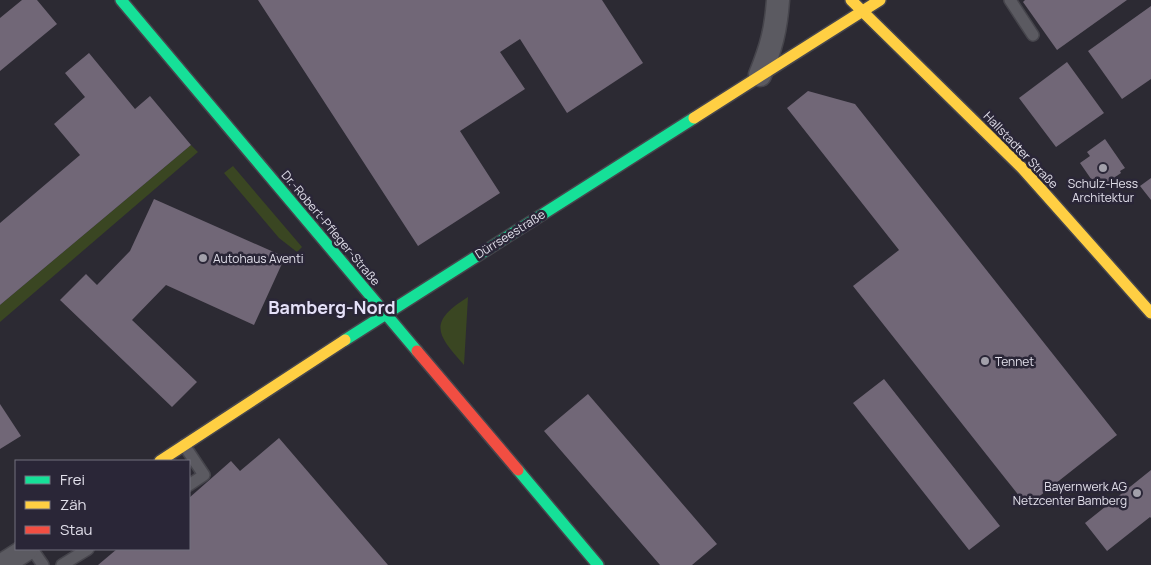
<svg xmlns="http://www.w3.org/2000/svg" width="1151" height="565" viewBox="0 0 1151 565" font-family="Manrope,sans-serif">
<rect width="100%" height="100%" fill="#2c2a33"/>
<path fill="#3a4622" d="M191,145L198,152L0,322V305Z
M233,166L302,247L297,252L279,238L224,173Z
M468,297L464,365C436,334 428,322 468,297Z"/>
<path fill="#716777" d="M22,0H37L57,24L0,71V18Z
M258,0H602L643,63L567,113L520,39L500,52L525,89L460,131L500,193L418,246Z
M1025,0H1127L1057,50L1023,2Z
M1151,6V79L1122,99L1088,51Z
M89,53L135,109L150,96L191,145L0,305V223L80,155L54,124L85,97L65,73Z
M1067,62L1104,113L1056,147L1019,98Z
M808,91L855,104L1117,435L1027,506L853,286L899,250L787,108Z
M1105,139L1125,168L1120,171L1121,173L1098,189L1080,163L1090,156L1087,152Z
M1151,178V200L1140,186Z
M154,199L285,257L254,325L166,285L132,320L197,382L172,407L60,300L86,274L97,285L130,251Z
M884,379L1000,526L969,550L853,403Z
M588,394L717,544L692,565H660L544,431Z
M0,404L21,436L0,449Z
M279,438L388,565H98L117,549H189V498L231,461L240,471Z
M1151,470V518L1150,517L1107,551L1085,523Z"/>
<g fill="none" stroke-linecap="round" stroke-linejoin="round">
<g stroke="#46454c" stroke-width="14">
<path id="lane" d="M1010,0L1033,35
M184,445L204,475L189,485
M32,549L43,565
M62,565L88,549"/>
</g>
<g stroke="#46454c" stroke-width="25">
<path id="street" d="M760,75C771,48 776,30 778,0
M2,565L27,549"/>
</g>
<g stroke="#46454c" stroke-width="14">
<path id="fast" d="M121,0L417,351
M345,340L694,118
M518,470L598,565"/>
</g>
<g stroke="#46454c" stroke-width="14">
<path id="slow" d="M851,0L1023,169L1151,313
M694,118L880,0
M160,461L345,340"/>
</g>
<g stroke="#46454c" stroke-width="14">
<path id="jam" d="M417,351L518,470"/>
</g>
<use href="#lane" stroke="#5b5a61" stroke-width="11"/>
<use href="#street" stroke="#5b5a61" stroke-width="22"/>
<use href="#fast" stroke="#16e098" stroke-width="11"/>
<use href="#slow" stroke="#ffcf43" stroke-width="11"/>
<use href="#jam" stroke="#f24e42" stroke-width="11"/>
</g>
<g fill="#a2a0aa" stroke="#2a2637" stroke-width="2">
<circle cx="1103" cy="168" r="5"/>
<circle cx="203" cy="258" r="5"/>
<circle cx="985" cy="361" r="5"/>
<circle cx="1137" cy="493" r="5"/>
</g>
<g text-anchor="middle" dominant-baseline="central" stroke-width="5" stroke-linejoin="round" paint-order="stroke">
<g font-size="12" fill="#e1dfea" stroke="#2a2637">
<text transform="translate(1021 150) rotate(46)">Hallstadter Straße</text>
<text transform="translate(331 228) rotate(50)">Dr.-Robert-Pfleger-Straße</text>
<text transform="translate(510 234) rotate(-32)">Dürrseestraße</text>
</g>
<g font-size="12" fill="#e1dfea" stroke="#2a2637" text-anchor="start">
<text x="1103" y="183" text-anchor="middle">Schulz-Hess<tspan x="1103" dy="14">Architektur</tspan></text>
<text x="213" y="258">Autohaus Aventi</text>
<text x="995" y="361">Tennet</text>
<text x="1127" y="486" text-anchor="end">Bayernwerk AG<tspan x="1127" dy="14">Netzcenter Bamberg</tspan></text>
</g>
<g font-size="18" font-weight="bold" fill="#e5e1f8" stroke="#2a2637">
<text x="332" y="307">Bamberg-Nord</text>
</g>
</g>
<rect x="15" y="460" width="175" height="90" fill="#2a2637" stroke="#73707f"/>
<rect x="25" y="476" width="25" height="8" fill="#16e098" stroke="#73707f"/>
<text x="60" y="485" font-size="15" fill="#e1dfea">Frei</text>
<rect x="25" y="501" width="25" height="8" fill="#ffcf43" stroke="#73707f"/>
<text x="60" y="510" font-size="15" fill="#e1dfea">Zäh</text>
<rect x="25" y="526" width="25" height="8" fill="#f24e42" stroke="#73707f"/>
<text x="60" y="535" font-size="15" fill="#e1dfea">Stau</text>
</svg>
